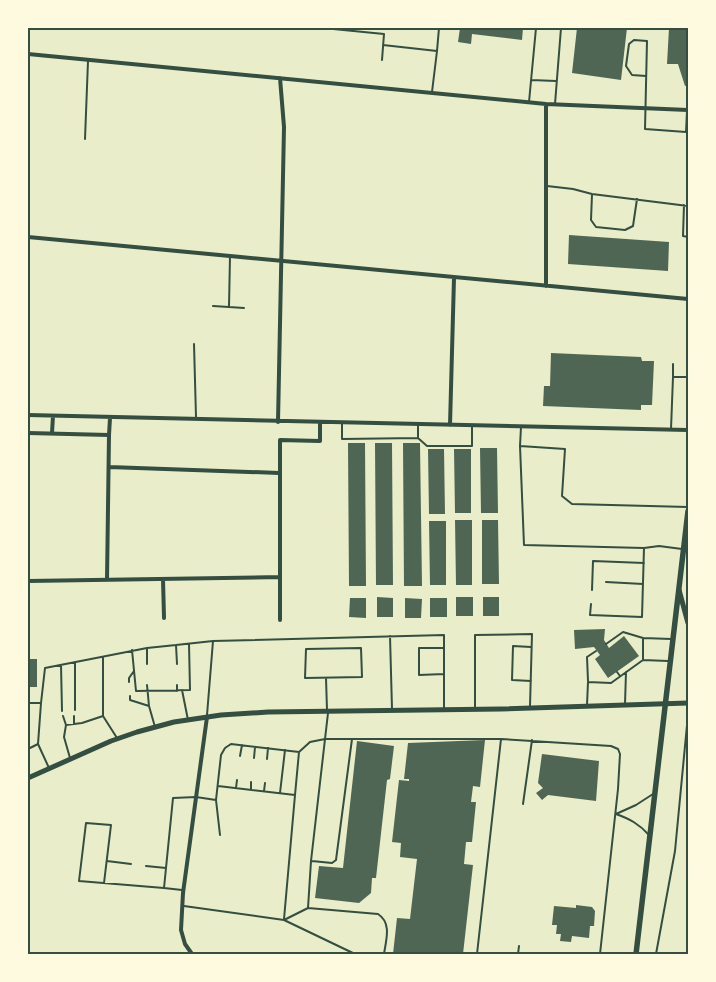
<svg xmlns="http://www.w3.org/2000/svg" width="716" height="982" viewBox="0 0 716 982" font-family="'Exo 2',sans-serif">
<rect width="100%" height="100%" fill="#e9edc9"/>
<path fill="#4f6655" d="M460,28H523L522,40L472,34L471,44L458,42Z
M577,28H627L621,80L572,73Z
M669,28H688V85L685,86L678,64H667Z
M569,235L669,242L668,271L568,264Z
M551,353L641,357L642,361H654L652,405H641V410L543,406L544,386H550Z
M348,443H365L366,586H349Z
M375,443H392L393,585H376Z
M403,443H420L422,586H404Z
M480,448H497L498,513H481Z
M428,449H444L445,514H429Z
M454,449H471V513H455Z
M455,520H472V585H456Z
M482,520H498L499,584H482Z
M429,521H446V585H430Z
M377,597L393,598V617H377Z
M456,597H473V616H456Z
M483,597H499V616H483Z
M350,598H366V618L349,617Z
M405,598L422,599L421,618H405Z
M430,598H447V617H430Z
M605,629L604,640L609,648L624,636L639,656L608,678L595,659L600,655L594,647L575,649L574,630Z
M28,659H37V687H28Z
M485,740L480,787L473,786L471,802H476L472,842H466L464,864L473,865L463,954H393L397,918L410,919L417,859L400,857L401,843L392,842L399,780L409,781V779H404L408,743Z
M357,741L394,746L390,779L387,780L376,878H372L371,893L359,903L315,898L319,866L343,868Z
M542,754L599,761L596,801L548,795L542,800L536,793L543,788L538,783Z
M576,905L592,907L595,911L594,926H590L589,938L572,936L571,942L560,941L561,934H556L557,925H552L554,906L576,908Z"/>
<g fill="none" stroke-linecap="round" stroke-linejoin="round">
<path stroke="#344e41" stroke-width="2" d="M656,954L675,851L687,725"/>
<path stroke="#344e41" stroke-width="2" d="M323,28L384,34L382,60
M383,45L437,51L432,92
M437,51L439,28
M646,76L632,75L626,66L629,44L634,40L647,41L645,129L686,132L687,111
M531,80L556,81
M529,102L536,28
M555,104L561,28
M85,139L88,61
M547,186L573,189L592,194L688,206
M592,194L591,220L596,227L625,230L633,226L637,199
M684,205L683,236L688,237
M230,256L229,307L244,308
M213,306L229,307
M194,344L196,417
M673,377V364
M342,423V439L418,438L427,446H472V426
M418,425V438
M521,427L520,446L565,449L562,496L572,504L688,507
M671,429L673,377H688
M520,446L524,545L644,548
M606,582L643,584
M592,590L593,561L644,563
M591,604L590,615L642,617L644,548L659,546L682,549
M390,636L392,709
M606,644L623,632L643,638
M176,645L213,641
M361,648L362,677L305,678L306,649Z
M132,650L136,691L190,690L189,644
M103,657V716L117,738
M643,660L668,661
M75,662V710
M147,664V648L176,645L177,664
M61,665L62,711
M617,672L620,676
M444,674V648H419V675L444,674V710
M326,678L327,710
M531,681L512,680L513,646L531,647
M588,681L587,657L596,651
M129,682V678L134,671
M147,685L149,706L155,727
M177,685V691
M182,690L188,720
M130,696V700L149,706
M28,703H41L38,744
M41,703L45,668L147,648
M625,704L626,672
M587,705L588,682L611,683L643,660V638L671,639
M475,708V635L532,634L530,706
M207,715L213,641L444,635V648
M63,716L66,725L64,737L70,758
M74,724V716
M66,725L82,723L103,716
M28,749L38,744L49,768
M240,756L242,745
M254,758L255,747
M267,759L268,748
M218,786L295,795L299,752
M236,788L237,780
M251,789V782
M264,791L265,783
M280,793L285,750
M523,804L532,740
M616,814L636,805L653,794
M616,814C630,819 639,824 649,835
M220,835L216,800L221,755L225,748L231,744L299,752L310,742L325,739H501
M107,861L131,864
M312,861L332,863L336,860L352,739
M146,866L166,868
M104,883L111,825L86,823L79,881L164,888L173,798L196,797L216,800
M164,888L182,890
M184,906L284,920L355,954
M308,908L311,861L328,713
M284,919L295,795
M284,920L308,908L378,914C392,923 386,940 384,954
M477,954L501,739L611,746L618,749L620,754L618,789L600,954
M518,954L519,946"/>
<path stroke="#344e41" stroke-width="4" d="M28,54L546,104L688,110
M28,237L688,299
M546,286V104
M28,415L688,430
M278,422L284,127L280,78
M450,425L454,278
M28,433L109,435L107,580
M52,433L53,416
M109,435L110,418
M109,467L279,473
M280,577V440L320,441V423
M163,579L164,618
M28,581L280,577V620
M192,954L185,944L181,930L183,893L207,717"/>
<path stroke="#344e41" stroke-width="5" d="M679,590L688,623
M28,778L111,741L137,732L174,722L221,715L268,712L501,709L688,703"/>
<path stroke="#344e41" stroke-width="5.5" d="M636,954L688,511"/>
</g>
<rect width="716" height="982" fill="none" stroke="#fefae0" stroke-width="58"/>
<rect x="29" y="29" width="658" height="924" fill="none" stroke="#344e41" stroke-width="2"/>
</svg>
